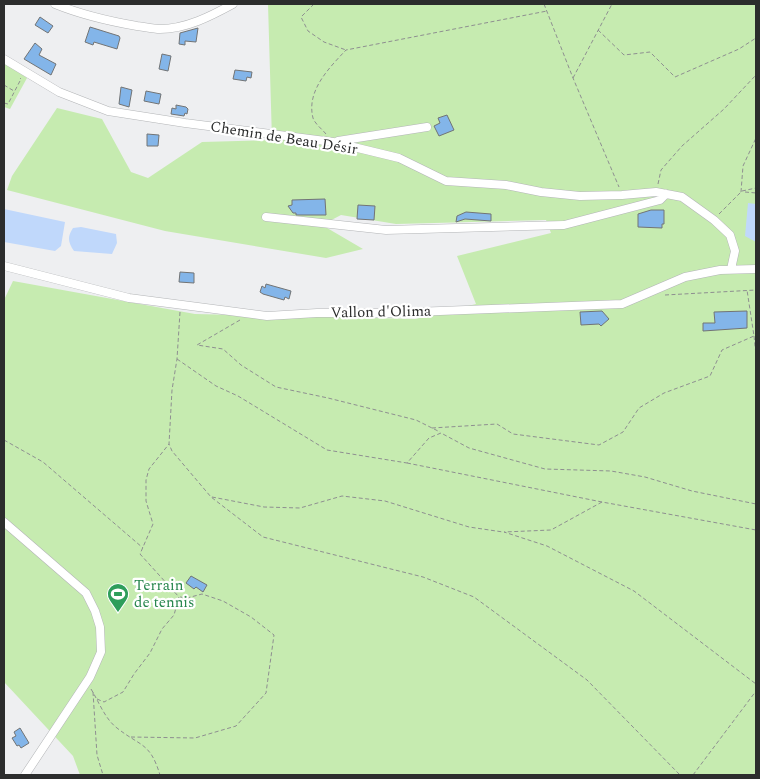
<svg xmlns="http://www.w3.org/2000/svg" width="760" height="779" viewBox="0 0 760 779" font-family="Spectral,serif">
<rect width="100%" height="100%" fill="#eeeff1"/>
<path fill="#c6ebb0" d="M268,4H756V775H80L73,756L4,682V300L13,281L195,314L415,319L476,304L457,256L551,233L546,220L396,224L341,215L322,225L363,249L326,258L165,231L7,190L12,176L57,108L102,119L131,172L148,178L202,142L272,140Z
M4,62L27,78L10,109L4,107Z"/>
<path fill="#c0d8fb" d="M748,203L756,204V242L745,236Z
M4,209L65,222L61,246L55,251L4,242Z
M81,227L116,234L117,243L112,254L74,251C68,242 67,237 73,228Z"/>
<path fill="#83b5e9" stroke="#727475" d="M40,17L53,26L48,33L35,25Z
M90,27L119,36L120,38L117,49L94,42L93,45L85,42Z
M198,28L196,42L185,41V45L179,44L180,33Z
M35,43L42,49L39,55L56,64L51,75L24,59Z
M162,54L171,56L168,71L159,69Z
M235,70L252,72L251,78L247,77L246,81L233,79Z
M121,87L132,90L129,107L119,104Z
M146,91L161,94L159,104L144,101Z
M176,105L186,107L188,109L187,114L185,113L184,116L171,114L172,108L176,109Z
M447,115L454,130L439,136L434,126L440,123L438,118Z
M147,134L159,135L158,146H147Z
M325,199L326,215H296V213H293L288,206L292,205V200Z
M358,205L375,206L374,220L357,219Z
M651,210H664V224H662V228L638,227V214Z
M466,212L491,214V221L465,219L456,222L457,216Z
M180,272L194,273V283L179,282Z
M266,284L291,291L289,299L285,297L284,300L263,294L260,292L262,286L265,288Z
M602,311L609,319L601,326L599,324L581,325L580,312Z
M747,311V328L703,331V323H715L714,312Z
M191,576L207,585L203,592L196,587L194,589L186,583Z
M20,728L29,743L21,748L19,745L17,746L12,738L16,736L14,732Z"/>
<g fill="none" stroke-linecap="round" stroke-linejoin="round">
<g stroke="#b3b5b7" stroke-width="9">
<path id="minor" d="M55,4C82,15 108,21 137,26C145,27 153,29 160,29C186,29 211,16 233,4
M4,59L59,92L108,111L185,123L333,142L399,158L446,181L506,185L541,192L580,196L622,195L656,192L682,197L714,220L730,235L735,251L731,269
M338,141L427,127
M266,217L386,230L564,225L660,200L666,194
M4,266L129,298L267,316L317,313H389L622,304L685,277L720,270L756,269
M4,522L86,593L95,611L100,627L101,652L90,677L25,775"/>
</g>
<path stroke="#8e8f90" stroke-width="1" stroke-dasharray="4 2.5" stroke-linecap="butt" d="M314,4L301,17L308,31L324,42L346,50
M544,4L573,78L619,187
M598,30L624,55L650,52L675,77L739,49L756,38
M573,78L612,4
M4,85L14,91
M4,103L8,104L21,79L20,78
M326,134C322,129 315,124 313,118C306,91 329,68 346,50L547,11
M658,184L661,170L682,146L724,109L756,75
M742,191L756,188
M741,192L743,166L756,138
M745,192L756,193
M719,214L741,192
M665,295L756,290
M180,312L177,359L172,390L169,444L172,451L211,497L263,537L423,577L474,597L587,680L680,775
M240,320L197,345L223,349L241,365L276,387L328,398L416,420L440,432
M754,336L756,355
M177,359L216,386L238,396L327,450L407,463L429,438L441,433L469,448L545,469L611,471L645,477L692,491L756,504
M432,428L497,424L513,434L599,445L623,432L639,408L664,393L710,376L722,350L754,336L747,290
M4,440L43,462L143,548
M407,463L602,502L756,530
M212,497L264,507L300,508L342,496L385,501L469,527L503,532
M602,502L551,530L504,532L547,546L634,591L756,684
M91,689C99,702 105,719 117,728C141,747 150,742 160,775
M93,692L97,755L103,775
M97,699L104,702L123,692L134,674L150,653L162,629L174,615L179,597L140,554L153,524L146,501V480L149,469L169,444
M131,737L195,738L236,726L266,693L274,635L251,617L223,601L202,594L187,598L180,597
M693,775L756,691"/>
<use href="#minor" stroke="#fff" stroke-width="8"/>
</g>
<defs>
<g id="stadium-pin" transform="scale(1.125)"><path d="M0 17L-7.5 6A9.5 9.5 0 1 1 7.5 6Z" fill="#2e9e5b" stroke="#fff"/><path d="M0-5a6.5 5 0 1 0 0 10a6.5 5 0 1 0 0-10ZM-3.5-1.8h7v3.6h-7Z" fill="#fff"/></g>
</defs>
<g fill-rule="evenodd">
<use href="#stadium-pin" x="118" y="594"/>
</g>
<g text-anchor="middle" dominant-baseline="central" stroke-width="4.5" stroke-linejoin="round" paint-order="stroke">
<g font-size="15" fill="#2c2d2d" stroke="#fff">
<text transform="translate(284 138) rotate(9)">Chemin de Beau Désir</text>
<text transform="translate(381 312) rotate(-1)">Vallon d'Olima</text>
</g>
<g font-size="15" fill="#27864d" stroke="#fff" text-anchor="start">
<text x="134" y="585">Terrain<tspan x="134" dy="17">de tennis</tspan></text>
</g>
</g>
<rect width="760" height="779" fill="none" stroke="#2c2d2d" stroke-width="10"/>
</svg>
